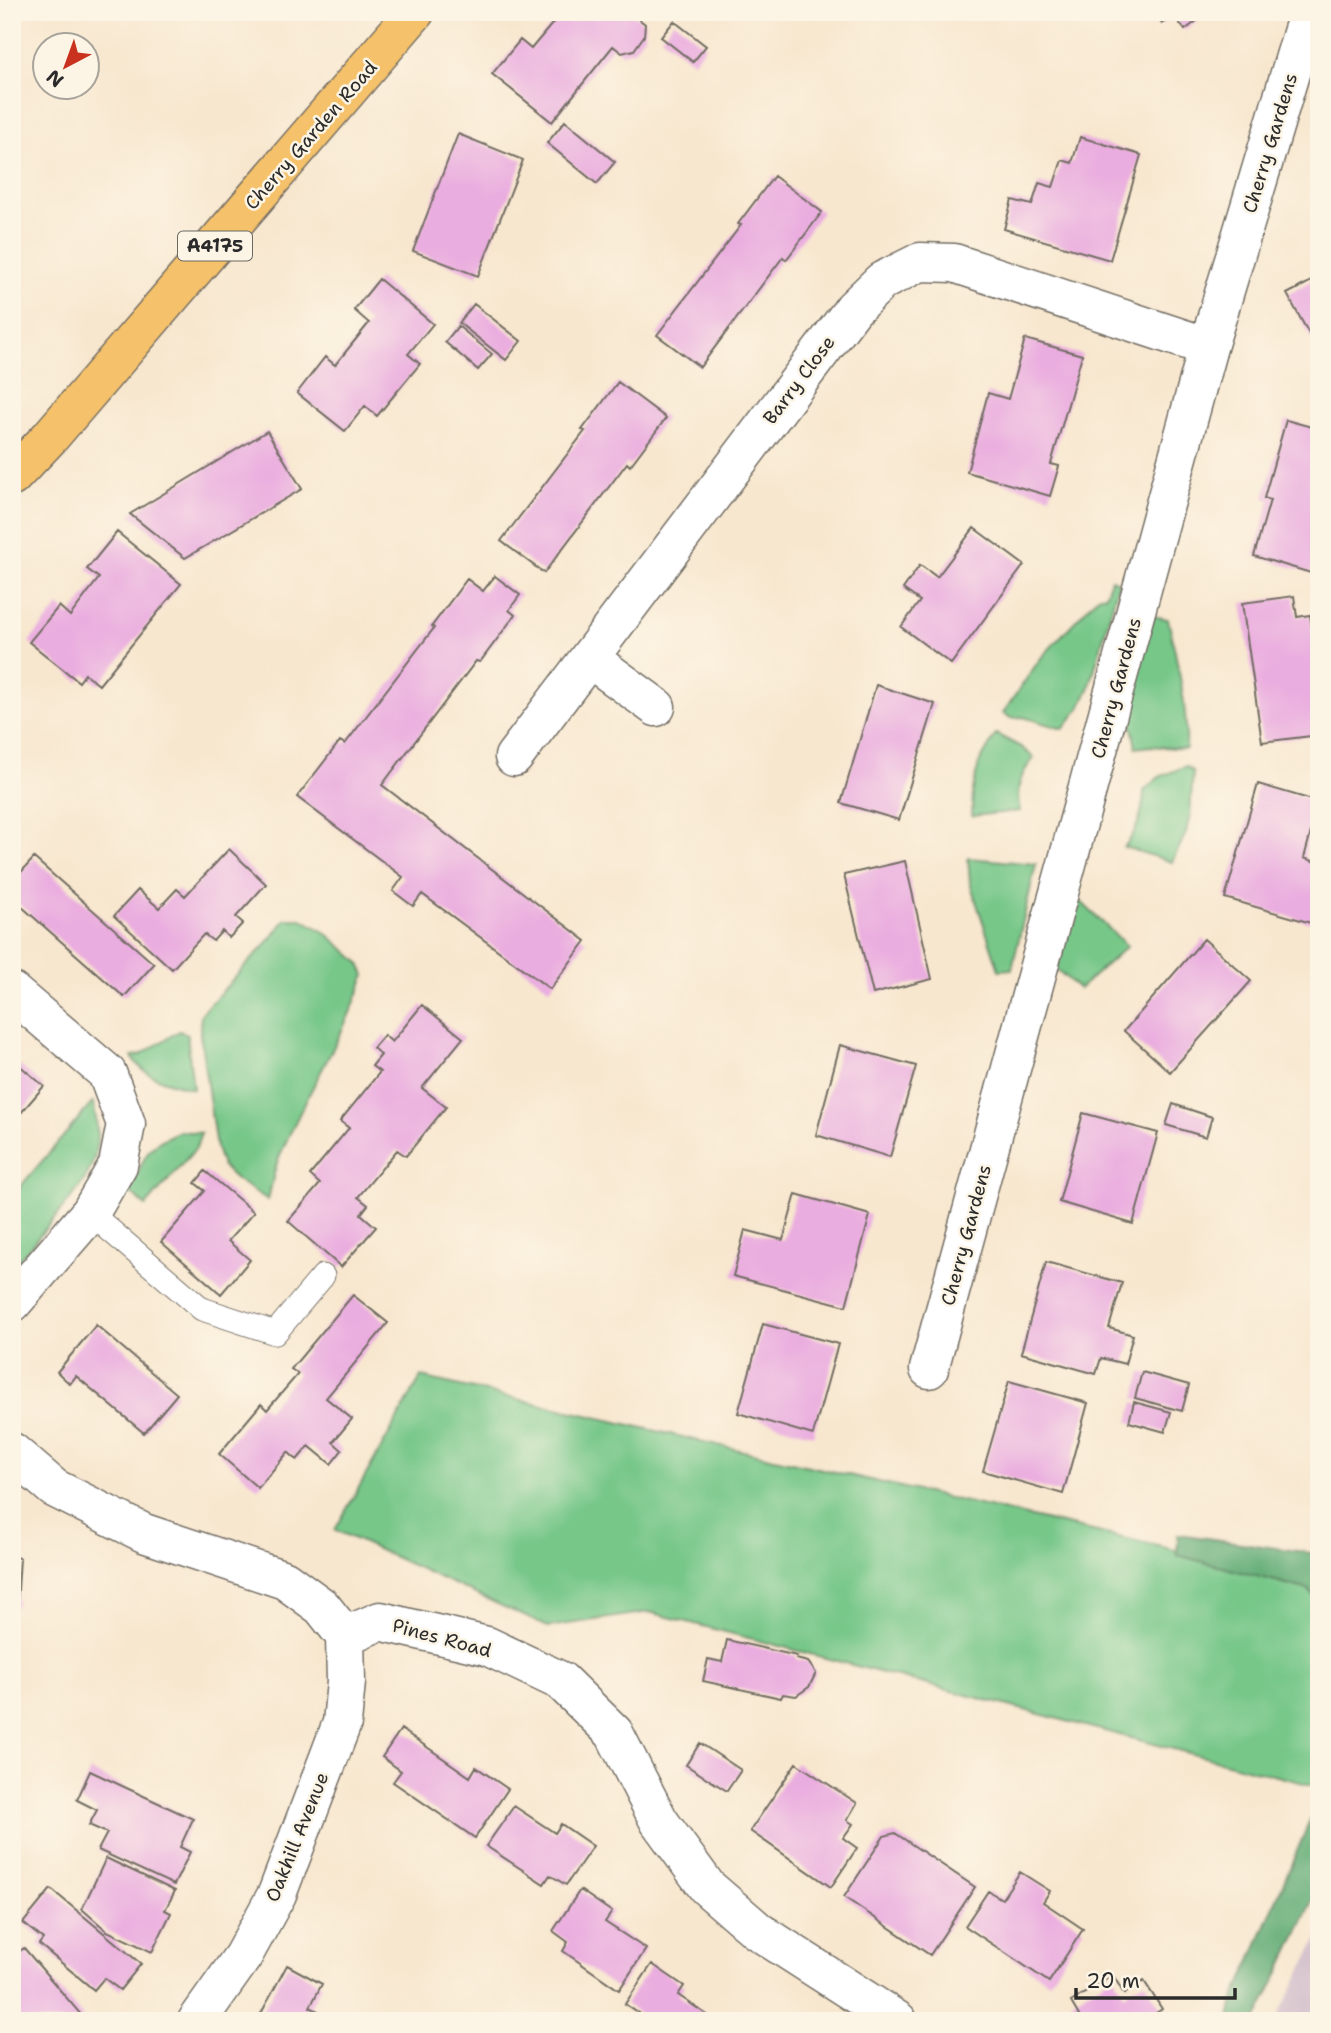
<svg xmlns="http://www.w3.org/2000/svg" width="1331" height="2033" viewBox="0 0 1331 2033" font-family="'Shantell Sans',sans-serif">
<rect width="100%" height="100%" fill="#fcf5e5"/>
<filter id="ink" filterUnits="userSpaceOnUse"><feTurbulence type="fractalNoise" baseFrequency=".0143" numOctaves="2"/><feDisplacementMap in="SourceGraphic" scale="14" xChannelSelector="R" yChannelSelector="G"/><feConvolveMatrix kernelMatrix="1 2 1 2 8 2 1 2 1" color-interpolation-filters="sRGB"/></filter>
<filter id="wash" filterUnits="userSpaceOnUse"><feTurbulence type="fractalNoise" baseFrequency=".00686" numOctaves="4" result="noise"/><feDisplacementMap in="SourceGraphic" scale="28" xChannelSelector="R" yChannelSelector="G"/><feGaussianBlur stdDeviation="1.57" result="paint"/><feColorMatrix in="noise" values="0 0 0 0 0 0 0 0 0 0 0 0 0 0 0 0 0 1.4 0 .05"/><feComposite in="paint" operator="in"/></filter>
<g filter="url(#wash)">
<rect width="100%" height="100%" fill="#f8e7cf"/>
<path fill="#d1bdcb" d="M1319,1935V2021H1276Z"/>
<path fill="#77c789" stroke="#51795a" stroke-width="2" d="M1111,579L1119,582L1089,689L1080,708L1063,729L1023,717L1011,718L1003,713L1040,659L1099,595L1105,596Z
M1153,616L1168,619C1177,662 1188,705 1186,749L1151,746L1136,748L1128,705Z
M996,734L1021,747L1034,758C1020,774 1015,790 1020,811L972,816L973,790L979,763Z
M1186,766L1193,772L1190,816L1186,833L1172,862L1124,847C1138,831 1143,812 1144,791L1159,777Z
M968,858L1036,864L1012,969L999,970L970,883Z
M1076,897L1127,946L1079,989L1055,968Z
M286,919H302L326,933L359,962L365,975C343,1040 302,1099 277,1163C273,1175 271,1188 268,1200L237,1180L222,1166L216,1148L200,1034L201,1014L268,942Z
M179,1031L187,1034L193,1089C173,1084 141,1077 132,1056L140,1055Z
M93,1102C105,1154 91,1176 58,1214C43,1232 27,1250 12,1268V1196Z
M180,1131L201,1133L196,1148L146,1206L130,1192C146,1157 141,1147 180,1131Z
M421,1377L1319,1583V1787L649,1612L548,1627L335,1530Z"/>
<path fill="#61ac75" stroke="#466c50" stroke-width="2" d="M1178,1534L1319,1554V1602L1309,1590L1177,1555Z
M1319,1799V1888L1256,2021H1229L1234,2000Z"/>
<g id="blocks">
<path fill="#eaaddf" d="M562,12H630L645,24L644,36L634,50L622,53L613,46L552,122L492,74L520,40L531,49Z
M1153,12H1208L1185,30L1173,15L1162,24Z
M674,21L706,46L693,62L661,37Z
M565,121L615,162L597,184L547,143Z
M458,134L523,160L478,276L413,251Z
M1080,137L1141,155L1110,260L1004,229L1012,200L1032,205L1039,183L1053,187L1062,160L1072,163Z
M774,176L822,212L786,260L783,257L700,367L657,335L741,225L738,224Z
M1319,277V352L1287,294Z
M379,279L433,324L408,354L420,364L400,388L377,416L365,406L345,431L297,393L325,357L335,365L369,323L354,310Z
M474,304L521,341L506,360L459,323Z
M458,326L492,354L478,370L445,342Z
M1025,339L1082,355L1051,464L1059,466L1050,496L967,472L988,393L1008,399Z
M618,382L666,418L630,466L627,463L544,573L501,541L585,431L582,430Z
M1286,420L1319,429V545L1311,573L1254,556L1270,500L1264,498Z
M267,431L302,489L185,558L130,514Z
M974,528L1024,565L951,664L901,627L920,601L903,589L920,565L937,577Z
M117,532L181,584L99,685L85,674L79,682L29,642L59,606L70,616L99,578L87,569Z
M495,576L520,595L509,610L515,615L480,662L476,661L382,785L586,941L550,989L422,894L413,906L406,901L393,891L403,877L297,797L340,741L345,744L434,628L432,626L467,579L483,591Z
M1294,596L1297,617L1310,615L1314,642L1319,641V735L1262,742L1242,603Z
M876,685L935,704L899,820L841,803Z
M1258,784L1319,802L1304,858L1319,863V898L1311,923L1225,898Z
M229,849L266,884L236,917L243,923L229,938L222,931L213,941L204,934L172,969L114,916L138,890L159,908L177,889L185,896Z
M34,858L154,964L124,997L12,898V882Z
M905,861L932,979L873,994L844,875Z
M1204,939L1251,981L1170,1072L1124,1031Z
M422,1005L463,1038L422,1088L446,1107L406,1156L397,1150L358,1197L368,1205L361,1214L376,1227L341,1267L288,1221L320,1184L310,1175L349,1128L340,1121L380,1072L372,1066L381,1055L373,1048L384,1035L392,1042Z
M840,1045L916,1066L890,1157L816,1135Z
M12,1059L44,1086L14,1121L12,1119Z
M1173,1104L1212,1117L1206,1137L1166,1125Z
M1083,1113L1158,1133L1133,1224L1059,1202Z
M205,1171L254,1212L228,1241L250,1260L221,1294L161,1242L205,1191L195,1183Z
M796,1194L870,1215L846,1306L733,1276L745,1230L783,1240Z
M1046,1262L1122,1283L1109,1328L1133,1335L1125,1364L1101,1358L1096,1374L1021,1353Z
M353,1295L388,1323L326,1398L352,1419L333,1442L342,1450L331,1464L309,1446L297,1460L288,1452L258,1488L219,1454L261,1404L267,1410L298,1374L291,1369Z
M763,1324L838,1344L813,1435L738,1413Z
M96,1325L177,1394L144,1433L76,1376L70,1384L57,1372Z
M1142,1372L1189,1385L1182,1411L1135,1398Z
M1009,1381L1088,1403L1063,1494L983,1471Z
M1134,1402L1171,1412L1165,1432L1129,1422Z
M12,1557L20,1558L17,1606H12Z
M727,1640L797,1656L796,1659L808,1662L816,1673L809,1687L796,1696L783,1694L781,1698L703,1681L708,1659L722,1662Z
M401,1729L470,1777L476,1767L508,1789L475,1838L393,1782L401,1771L382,1757Z
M700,1743L741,1770L727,1791L686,1765Z
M796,1763L857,1803L847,1820L853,1824L843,1838L857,1848L831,1887L750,1831Z
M90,1771L193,1819L180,1847L190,1852L174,1885L98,1850L107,1833L89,1825L97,1810L77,1800Z
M514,1806L555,1833L561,1824L593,1846L566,1885L550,1875L544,1884L486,1846Z
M895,1833L975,1887L930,1955L844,1897L884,1836Z
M106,1858L175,1891L165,1910L171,1913L152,1952L107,1931L82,1909Z
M1020,1872L1050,1891L1043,1902L1083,1929L1049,1982L965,1926L988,1891L1002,1899Z
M51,1889L141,1964L120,1990L104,1978L94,1990L39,1944L43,1939L23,1923Z
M580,1890L612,1912L605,1922L646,1949L619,1990L563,1951L568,1942L553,1931Z
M24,1948L83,2017L78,2021H21L12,2011V1957Z
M652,1964L684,1986L678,1995L716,2021H637L641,2015L625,2004Z
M287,1965L322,1984L310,2007L337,2021H257Z
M1113,1975L1124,1994L1144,1981L1162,2009L1153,2015L1157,2021H1082L1071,2002Z"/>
</g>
</g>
<g filter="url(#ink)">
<use href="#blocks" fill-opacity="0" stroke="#736d64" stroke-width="2"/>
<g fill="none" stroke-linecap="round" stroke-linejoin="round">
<g stroke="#736d64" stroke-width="25">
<path id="lane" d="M90,1213L202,1309L275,1333L323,1276"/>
</g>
<g stroke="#736d64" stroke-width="41">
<path id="street" d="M589,658L656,707
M514,757L854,308L882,281L920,262L954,263L1208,347
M12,992L107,1073L126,1124L118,1165L90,1213L12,1303
M929,1369L1208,347L1303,30L1315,12
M12,1452L54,1488L144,1533L285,1580L322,1607L345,1636L380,1621L487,1646L561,1681L614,1733L659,1821L707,1887L758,1931L898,2021
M197,2021L243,1956L277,1894L342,1723L346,1682L345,1636"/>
</g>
<g stroke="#736d64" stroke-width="41">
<path id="primary" d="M12,477L50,437L415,12"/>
</g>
<use href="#lane" stroke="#fff" stroke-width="23"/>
<use href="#street" stroke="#fff" stroke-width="38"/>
<use href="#primary" stroke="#f5c16b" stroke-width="38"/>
</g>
</g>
<g text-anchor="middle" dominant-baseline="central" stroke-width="5" stroke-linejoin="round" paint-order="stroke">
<rect fill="#fcf5e5" stroke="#6a6863" stroke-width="2" x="178" y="231.5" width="74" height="29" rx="5"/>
<g font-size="18" font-weight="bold" fill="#2b2b2b">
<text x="215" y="246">A4175</text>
</g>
<g font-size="19" fill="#2b2b2b" stroke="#fcf5e5">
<text transform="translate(311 135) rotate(-49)">Cherry Garden Road</text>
<text transform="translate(1270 143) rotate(-73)">Cherry Gardens</text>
<text transform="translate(799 380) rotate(-53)">Barry Close</text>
<text transform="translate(1116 688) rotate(-75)">Cherry Gardens</text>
<text transform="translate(966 1235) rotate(-75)">Cherry Gardens</text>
<text transform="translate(442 1638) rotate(15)">Pines Road</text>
<text transform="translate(297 1837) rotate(-68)">Oakhill Avenue</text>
</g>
</g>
<rect width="1331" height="2033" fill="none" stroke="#fcf5e5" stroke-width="42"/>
<g transform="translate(66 66) rotate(221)"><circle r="33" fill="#fcf5e5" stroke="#a8a49b" stroke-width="2"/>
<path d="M0-5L12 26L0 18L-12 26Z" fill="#c8321e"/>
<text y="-10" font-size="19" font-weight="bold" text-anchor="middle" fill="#2b2b2b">N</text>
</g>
<path d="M1076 1988v10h159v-10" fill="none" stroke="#2b2b2b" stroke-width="3.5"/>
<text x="1086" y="1988" font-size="21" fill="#2b2b2b" stroke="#fcf5e5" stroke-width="5" paint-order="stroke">20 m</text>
</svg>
